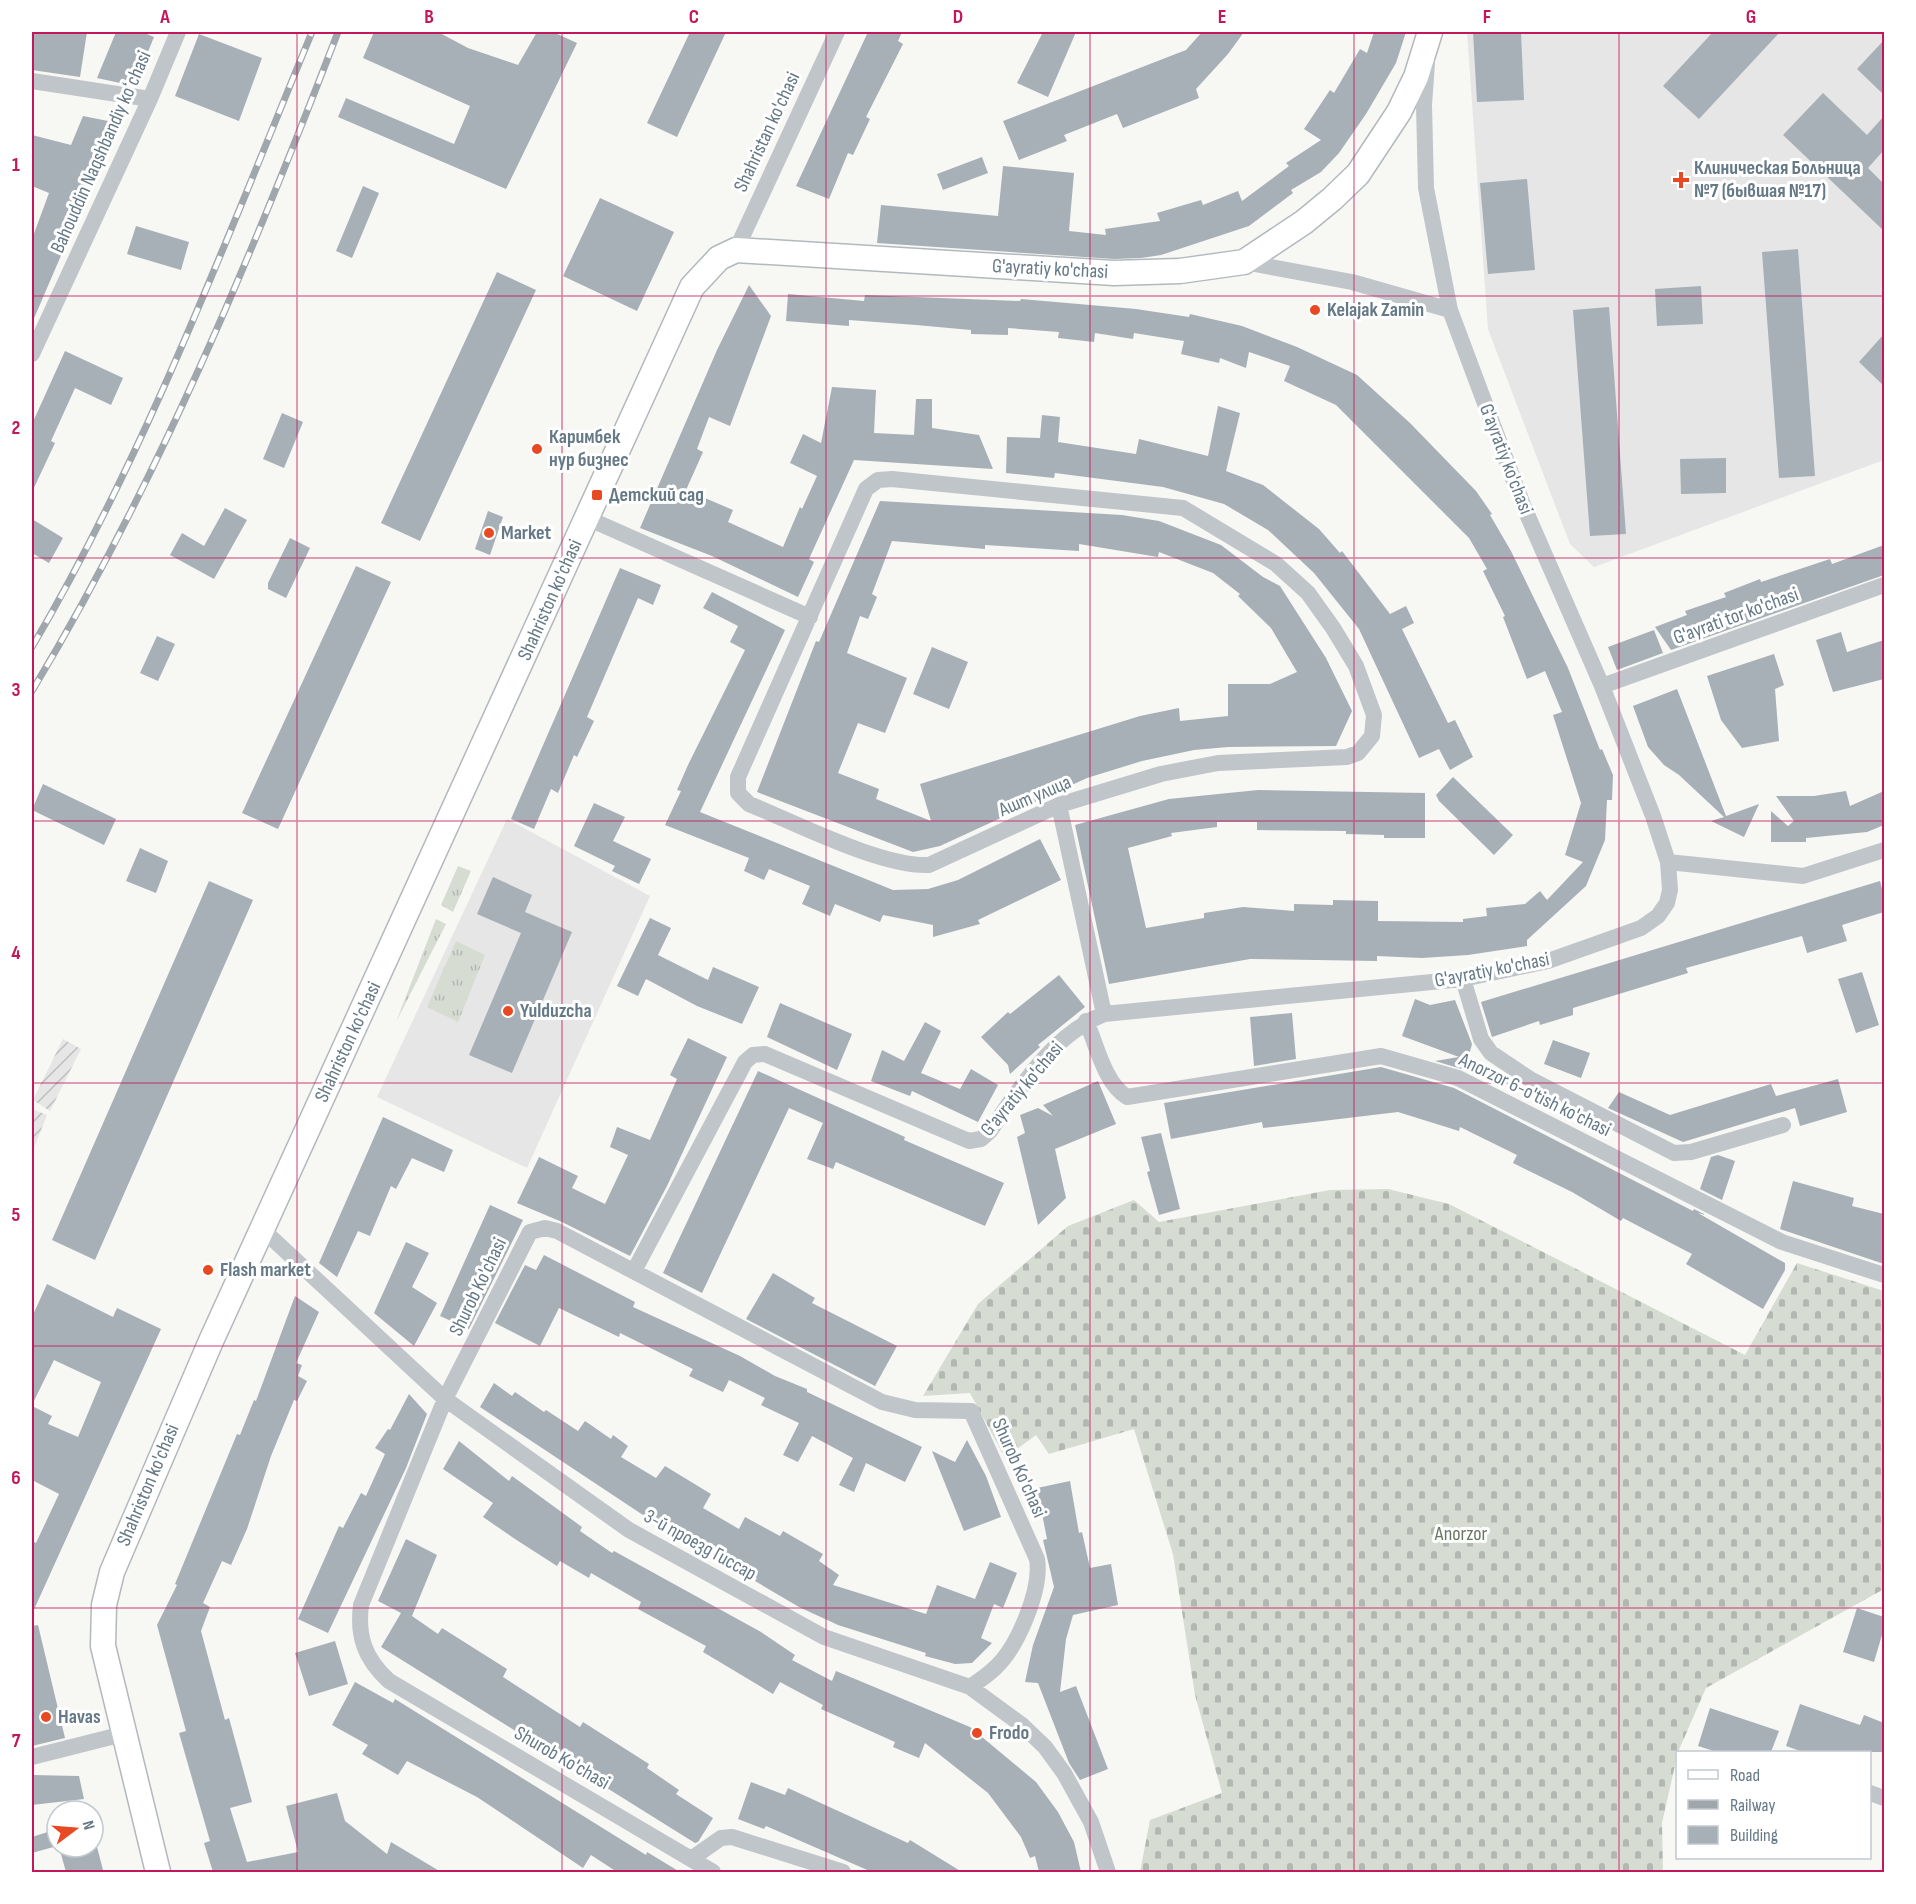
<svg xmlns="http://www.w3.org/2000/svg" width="1916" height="1904" viewBox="0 0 1916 1904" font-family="'Sofia Sans Condensed',sans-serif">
<defs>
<pattern id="industrial-furrows" width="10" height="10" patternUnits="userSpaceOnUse" patternTransform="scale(1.5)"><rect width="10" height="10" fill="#e5e6e5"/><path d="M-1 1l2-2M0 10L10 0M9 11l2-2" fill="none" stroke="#bdbfbf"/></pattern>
<pattern id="grass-tufts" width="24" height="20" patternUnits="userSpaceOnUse" patternTransform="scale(1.5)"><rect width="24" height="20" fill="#d7dcd3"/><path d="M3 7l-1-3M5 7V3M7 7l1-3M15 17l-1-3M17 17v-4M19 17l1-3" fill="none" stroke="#b2b7b1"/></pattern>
<pattern id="cemetery-stones" width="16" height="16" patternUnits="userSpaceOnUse" patternTransform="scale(1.5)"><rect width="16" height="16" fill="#d7dcd3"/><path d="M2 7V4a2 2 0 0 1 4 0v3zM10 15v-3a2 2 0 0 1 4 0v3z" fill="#b2b7b1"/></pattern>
</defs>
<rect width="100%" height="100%" fill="#f7f7f4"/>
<path fill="#e5e6e5" d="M1467,32H1884V460L1594,567L1570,544L1488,329Z
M507,819L650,896L527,1168L377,1097Z"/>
<path fill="url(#industrial-furrows)" d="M63,1039L81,1049L50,1111L33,1100Z
M32,1109L47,1115L32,1153Z"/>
<path fill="url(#grass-tufts)" d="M458,866L471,871L453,912L441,905Z
M436,919L446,924L396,1022Z
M456,941L485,955L458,1022L427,1007Z"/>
<path fill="url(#cemetery-stones)" d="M1388,1189L1449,1204L1745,1355L1797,1263L1884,1291V1589L1706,1688L1678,1752L1662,1823L1663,1872H1140L1150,1820L1222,1793L1195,1695L1173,1554L1134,1429L1049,1454L1036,1435L1005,1458L970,1393L923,1396L978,1304L1068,1226L1134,1200L1159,1222L1330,1190Z"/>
<path fill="#a7b0b6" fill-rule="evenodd" d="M32,32H87L80,77L32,70Z
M116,32H142L154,37L134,86L97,78Z
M374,32H438L468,48L518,65L537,32H553L577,43L506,189L338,117L346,98L454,144L470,106L363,58Z
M690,32H726L677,137L647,123Z
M868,32H902L898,41L903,44L866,117L870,119L853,155L848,153L829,199L796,186Z
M1043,32H1076L1048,97L1017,83Z
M1202,32H1244L1228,54L1196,89L1199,98L1123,128L1117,114L1064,135L1067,141L1019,160L1003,121L1186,50Z
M1374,32H1406L1396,63L1366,114L1339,153L1321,172L1291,190L1293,193L1249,226L1161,255L1141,258L1114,259L877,243L881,205L998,216L1003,166L1074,173L1069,231L1106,235L1105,229L1160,221L1157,213L1201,200L1203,205L1238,191L1242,201L1289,166L1286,163L1321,140L1304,129L1330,90L1334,93L1360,49L1367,53Z
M1473,32H1521L1524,100L1477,102Z
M1713,32H1780L1699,119L1663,86Z
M199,34L262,58L239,121L175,96Z
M1884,40V95L1857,69Z
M1823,93L1867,135L1884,116V150L1868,168L1884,184V231L1783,135Z
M83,116L118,123L32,323V239L49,193L32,186V135L71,145Z
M982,157L988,173L943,190L937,174Z
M1527,179L1535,270L1488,274L1480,183Z
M363,186L379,193L352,258L336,251Z
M600,198L674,232L637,311L563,276Z
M136,226L189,242L181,270L127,254Z
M1798,249L1815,476L1779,478L1762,252Z
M497,272L536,290L420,541L381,523Z
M749,285L771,316L730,426L709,417L697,449L703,452L686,490L733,510L728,522L783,547L800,507L802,509L817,476L790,463L803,434L821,443L832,387L876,390L874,433L914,435L916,399H932V428L979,435L993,469L854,460L809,559L814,562L798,597L712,556L640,528L717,350Z
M1701,286L1703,324L1657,326L1655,289Z
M788,294L864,301L865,295L1020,301L1021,299L1136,309L1189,317L1190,314L1242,326L1297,347L1357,375L1410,423L1476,491L1492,514L1490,515L1511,551L1568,668L1600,750L1602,749L1613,775L1612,800H1607L1605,840L1586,886L1527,940V946L1468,955L1422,958L1377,956V961L1250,959L1109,984L1075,825L1169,799L1258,790L1425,793V838H1384V835L1346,834V831L1257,830V822H1217V827L1171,833L1172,836L1128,848L1146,928L1204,918V913L1243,907L1294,911V904L1333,905V900L1378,901V921L1463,922V919L1487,916L1486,908L1525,904L1540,891L1547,900L1583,862L1565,855L1581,803L1553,715L1562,712L1545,671L1527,679L1503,617L1505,616L1483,571L1487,569L1469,538L1336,405L1284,381L1290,366L1249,352L1246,368L1220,358L1219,363L1181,354L1184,341L1134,333L1133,339L1095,333L1094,342L1058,338L1059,332L1008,328V335L971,334V330L916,325L849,320V326L786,321Z
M1609,307L1626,534L1590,536L1573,310Z
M1884,334V386L1859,362Z
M65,351L123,378L111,405L75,388L51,441L55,443L32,492V424Z
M1218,406L1240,413L1226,471L1263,485L1319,529L1340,553L1342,551L1390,614L1406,606L1414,623L1402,629L1448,723L1455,720L1473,757L1450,770L1439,749L1419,758L1359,629L1314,573L1268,530L1224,504L1163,487L1055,473L1054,478L1006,473L1007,437L1040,438L1042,415L1060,417L1058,442L1136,454L1139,439L1208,456Z
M282,413L303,422L284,468L263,459Z
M1726,458V493L1681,494L1680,459Z
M880,501L1122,515L1159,521L1221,545L1263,577L1280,586L1326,658L1352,711L1336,746L1228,747L1194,750L1142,761L1087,778L940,846L913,852L757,792L816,641L819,642ZM892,541L985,549V545L1079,551V544L1158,557L1159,552L1213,573L1240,594L1238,596L1271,628L1297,672L1270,684H1228V716L1180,721L1179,708L1140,716L920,784L931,821L876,799L879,789L838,773L858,723L885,733L907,678L847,653L860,616L868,619L877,597L872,594Z
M225,508L247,520L214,579L170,555L182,533L204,546Z
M488,511L503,517L490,555L475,549Z
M32,519L63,538L49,563L32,553Z
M290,538L310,548L286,598L268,589V583Z
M1884,545V575L1671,650L1655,627L1687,615L1685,611L1726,597L1724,593L1760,579L1761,582L1830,559L1832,564Z
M356,566L391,582L278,829L242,813Z
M620,568L661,585L653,605L638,598L587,717L594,721L577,757L574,755L558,793L551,789L534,829L511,819Z
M712,592L785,630L700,812L893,890L928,889L958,880L1040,839L1061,880L978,920L980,924L933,937V925L883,915L880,922L835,904L830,916L802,904L810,886L769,869L764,880L744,871L749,858L665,825L681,791L677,790L688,765L745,650L730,642L738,626L703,608Z
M1654,630L1663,653L1617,670L1608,647Z
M1841,632L1847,652L1884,640V679L1833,692L1816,640Z
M157,636L175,644L158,681L140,673Z
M932,647L968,662L949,709L913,694Z
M1774,654L1784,685L1775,689L1779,741L1742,748L1721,720L1707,676Z
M1677,689L1726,816L1759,804L1744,837L1711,821L1724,817L1679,775L1664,765L1648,747L1633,706Z
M1453,777L1513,835L1494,855L1439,801L1436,795Z
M43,784L116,819L104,845L32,810Z
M1846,791L1850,806L1884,791V825L1867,832L1806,838V842H1771V811L1788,826L1794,821L1776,796H1814Z
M594,803L625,817L613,841L651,859L639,884L612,871L615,866L574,846Z
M140,848L168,861L156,893L126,881Z
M493,877L532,895L525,912L572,932L512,1073L469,1055L521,933L477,914Z
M209,881L253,900L95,1260L52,1240Z
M1880,881L1884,896V912L1842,925L1847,941L1807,953L1802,936L1686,968L1688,973L1573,1008V1015L1540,1025L1539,1021L1492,1037L1491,1034L1481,1002Z
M650,918L671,928L658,955L708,980L713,967L759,987L742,1024L697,1006L646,979L638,996L617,986Z
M1862,972L1879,1025L1856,1033L1838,979Z
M1059,975L1085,1007L1038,1045L1040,1047L1010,1074L1008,1065L981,1037L1008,1012L1010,1014Z
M1415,999L1430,1005L1455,1000L1472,1044L1465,1070L1435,1061L1459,1057L1402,1036Z
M780,1003L852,1034L837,1070L767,1037Z
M1292,1013L1296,1059L1254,1066L1250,1017Z
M925,1022L941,1031L921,1073L960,1089L971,1069L998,1085L978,1122L912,1091L910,1096L871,1081L882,1050L904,1061Z
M688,1038L727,1057L667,1186L630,1256L562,1222L517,1203L539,1157L578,1176L572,1188L605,1204L628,1155L610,1147L617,1127L650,1140L677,1079L670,1075Z
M1553,1040L1590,1053L1581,1078L1544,1064Z
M1381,1067L1454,1088L1693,1211L1694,1209L1706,1215L1698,1213L1785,1263V1270L1763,1309L1686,1264L1692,1254L1623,1218L1621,1221L1572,1192L1513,1163L1517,1155L1460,1127L1459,1131L1398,1112L1263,1128L1262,1122L1171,1139L1164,1103Z
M758,1071L905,1137L904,1140L1004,1183L985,1226L836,1162L833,1169L807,1159L823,1123L789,1108L702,1293L663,1273Z
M1838,1079L1847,1112L1800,1126L1795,1108L1683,1142L1608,1108L1619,1092L1670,1115L1771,1084L1776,1096Z
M1098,1081L1116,1124L1055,1149L1066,1198L1038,1225L1017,1137L1025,1133L1020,1115L1038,1108L1053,1116L1043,1105Z
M383,1117L453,1150L444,1172L412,1158L396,1189L391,1186L370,1236L358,1231L337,1277L319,1263Z
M1161,1133L1180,1209L1159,1215L1147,1172L1150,1171L1141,1137Z
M1718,1155L1735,1161L1722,1200L1700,1189L1711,1157Z
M1793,1181L1854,1198L1852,1206L1884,1214V1264L1780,1229Z
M490,1205L523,1220L469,1329L440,1316Z
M406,1242L429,1253L412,1287L437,1303L414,1346L374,1313Z
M544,1255L635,1302L633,1307L740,1356L775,1376L807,1389V1392L922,1447L905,1482L866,1463L854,1492L839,1485L853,1458L812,1436L798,1462L783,1455L799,1423L761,1405L765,1398L729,1380L723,1392L689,1376L693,1369L620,1333L619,1337L559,1308L540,1346L495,1323L525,1265L536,1270Z
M773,1273L815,1298L812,1303L897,1346L875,1386L746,1319Z
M47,1284L113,1317L117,1308L161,1329L32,1614V1541L36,1543L59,1494L32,1480V1406L52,1416L48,1424L78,1437L101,1382L54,1360L32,1405V1317Z
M295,1296L319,1312L296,1363L302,1365L298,1376L307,1381L297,1401L294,1400L271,1456L247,1529L231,1565L222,1561L203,1603L210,1607L201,1631L225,1720L229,1718L252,1802L230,1808L247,1862L298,1852L286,1806L337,1793L345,1821L387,1854L391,1842L441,1872H213L204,1843L210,1841L179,1733L186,1731L157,1625L177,1585L175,1584L237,1434L240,1435L254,1400L256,1401Z
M494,1383L512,1396L515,1392L544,1412L546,1410L578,1431L585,1421L611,1439L613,1435L628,1446L621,1457L656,1478L665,1466L711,1494L703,1508L739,1529L745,1517L780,1536L783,1531L823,1554L819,1561L839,1575L833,1585L926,1614L937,1585L975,1599L990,1562L1017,1573L1003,1608L994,1604L981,1638L992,1643L972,1663L955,1664L925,1656L926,1653L838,1625L799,1607L755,1581L757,1578L643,1515L480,1407Z
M409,1394L427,1414L406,1468L328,1633L298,1619L339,1526L343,1528L361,1493L366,1496L385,1454L375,1448L388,1429L390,1430Z
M967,1440L986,1476L1001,1517L964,1531L932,1451L955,1462Z
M459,1441L509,1481L512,1476L582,1527L580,1531L612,1553L614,1551L761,1632L795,1655L792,1660L832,1681L836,1671L970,1727L1036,1782L1058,1812L1074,1842L1081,1872H1039L1035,1856L1030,1858L1021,1837L988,1793L925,1743L919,1758L893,1747L895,1742L821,1709L823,1705L780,1682L773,1694L703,1652L706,1646L638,1609L641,1602L591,1573L589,1578L560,1561L557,1566L515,1539L483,1517L493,1503L443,1469Z
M1070,1481L1079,1533L1082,1532L1090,1568L1111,1564L1118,1605L1073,1615L1066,1639L1060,1692L1076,1686L1108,1769L1080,1780L1069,1763L1038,1683L1025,1682L1033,1645L1054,1587L1043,1540L1047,1539L1037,1488Z
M406,1539L437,1555L412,1616L438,1634L442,1628L507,1669L503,1677L580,1727L583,1722L649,1764L647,1768L679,1790L676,1794L713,1818L698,1842L695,1843L381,1647L401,1613L378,1601Z
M1857,1608L1884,1617V1628L1874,1662L1843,1652Z
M38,1625L65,1738L32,1746V1626Z
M335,1641L348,1684L309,1696L295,1653Z
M355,1682L393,1703L395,1699L646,1855L647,1852L680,1872H617L591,1855L583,1868L477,1797L407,1761L398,1775L362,1754L368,1745L332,1725Z
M1800,1704L1860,1725L1864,1715L1884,1723V1752H1803L1786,1746Z
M1710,1708L1779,1731L1771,1752H1717L1698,1746Z
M32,1775L79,1776L84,1799L32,1805Z
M751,1782L785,1795L788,1788L908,1843L910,1840L962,1872H872L766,1826L764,1829L738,1819Z
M57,1829V1846L32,1853V1837Z
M59,1847H97L103,1870L66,1872Z"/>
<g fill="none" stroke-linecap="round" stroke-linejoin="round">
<g stroke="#b2b9bd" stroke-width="27">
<path id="secondary" d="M158,1872L103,1646L104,1605L112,1572L211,1341L692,287L719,258L736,250L1114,273L1180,271L1244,262L1304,222L1332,199L1358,174L1399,112L1416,77L1430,32"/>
</g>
<path stroke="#c0c5c9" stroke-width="16" d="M1427,63L1424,105L1426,188L1450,310L1523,505L1602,686L1653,816L1668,862L1803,876L1884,850
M32,81L150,99
M736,250L837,32
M1244,262L1352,282L1450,310
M32,354L150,99L178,32
M892,479L1183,508L1276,564L1308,593L1333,628L1356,666L1374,715L1372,736L1358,753L1347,757L1218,763L1161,774L1059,805L929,865C881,867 796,823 749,804L738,793V777L866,489L878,480Z
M587,518L810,617
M1602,686L1884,585
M1059,805L1104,1014
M1463,979L1481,1039L1491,1053L1530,1079L1674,1153L1691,1152L1783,1125
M1086,1021C1097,1045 1104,1083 1127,1097L1381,1056L1458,1078L1782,1242L1884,1275
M262,1229L445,1399L629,1530L824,1637L970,1687L1022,1725L1045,1747L1064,1773L1091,1822L1108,1872
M634,1271L745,1062L753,1055L765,1054L969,1141L981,1139L990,1131C1022,1086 1051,1036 1104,1014L1463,979L1548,961L1641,928L1658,916L1667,903L1670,890L1668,862
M32,1757L123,1734
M1870,1793L1884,1798
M691,1859L721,1838L732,1837L843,1872
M713,1872L389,1681C365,1659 357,1637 361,1605L445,1399L530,1232L545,1228L557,1231L882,1402L915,1410L971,1411L1037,1559C1042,1589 1018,1646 996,1667C989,1674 979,1681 970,1687"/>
<use href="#secondary" stroke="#fff" stroke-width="24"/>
<g stroke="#9fa7ad" stroke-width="7">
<path id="rail" d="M32,647C146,453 226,240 312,32
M32,691C157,483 251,258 338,32"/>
</g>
<use href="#rail" stroke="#fff" stroke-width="4.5" stroke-dasharray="14" stroke-linecap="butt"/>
</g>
<path fill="none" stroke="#c2185b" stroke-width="1.5" stroke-opacity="0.55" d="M297,32V1872M562,32V1872M826,32V1872M1090,32V1872M1354,32V1872M1619,32V1872M32,296H1884M32,558H1884M32,821H1884M32,1083H1884M32,1346H1884M32,1608H1884"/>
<g fill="#e84923" stroke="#fff" stroke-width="2">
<path d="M1678 171h6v6h6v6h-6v6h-6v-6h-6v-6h6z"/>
<circle cx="1315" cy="310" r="6"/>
<circle cx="537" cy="449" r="6"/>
<rect x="591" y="489" width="12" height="12" rx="3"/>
<circle cx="489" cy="533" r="6"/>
<circle cx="508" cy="1011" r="6"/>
<circle cx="208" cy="1270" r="6"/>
<circle cx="46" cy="1717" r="6"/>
<circle cx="977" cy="1733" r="6"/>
</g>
<g text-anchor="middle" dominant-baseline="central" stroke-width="6" stroke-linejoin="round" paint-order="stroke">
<g font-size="20" fill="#657986" stroke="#fff">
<text transform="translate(767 132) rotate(-65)">Shahristan ko'chasi</text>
<text transform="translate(101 152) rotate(-66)">Bahouddin Naqshbandiy koʻchasi</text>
<text transform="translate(1050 269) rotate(3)">G'ayratiy ko'chasi</text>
<text transform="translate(1506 459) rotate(69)">G'ayratiy ko'chasi</text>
<text transform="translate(550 600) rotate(-66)">Shahriston ko'chasi</text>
<text transform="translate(1736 616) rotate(-20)">G'ayrati tor ko'chasi</text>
<text transform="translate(1035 796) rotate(-23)">Ашт улица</text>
<text transform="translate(1492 970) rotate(-11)">G'ayratiy ko'chasi</text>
<text transform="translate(348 1042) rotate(-65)">Shahriston ko'chasi</text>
<text transform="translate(1022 1089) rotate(-50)">G'ayratiy ko'chasi</text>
<text transform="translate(1535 1095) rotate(26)">Anorzor 6-o'tish ko'chasi</text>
<text transform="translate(478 1287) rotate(-64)">Shurob Ko'chasi</text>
<text transform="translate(1019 1468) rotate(66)">Shurob Ko'chasi</text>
<text transform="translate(148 1485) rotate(-67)">Shahriston ko'chasi</text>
<text transform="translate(700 1545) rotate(29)">3-й проезд Гиссар</text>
<text transform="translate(562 1758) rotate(30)">Shurob Ko'chasi</text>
</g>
<g font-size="20" font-weight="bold" fill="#657986" stroke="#fff" text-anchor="start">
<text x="1694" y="168">Клиническая Больница<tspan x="1694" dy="23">№7 (бывшая №17)</tspan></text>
<text x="1327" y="310">Kelajak Zamin</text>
<text x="549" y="437">Каримбек<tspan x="549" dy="23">нур бизнес</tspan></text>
<text x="609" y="495">Детский сад</text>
<text x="501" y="533">Market</text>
<text x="520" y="1011">Yulduzcha</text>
<text x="220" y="1270">Flash market</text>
<text x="58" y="1717">Havas</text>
<text x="989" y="1733">Frodo</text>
</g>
<g font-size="20" fill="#667860" stroke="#fff">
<text x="1461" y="1534">Anorzor</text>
</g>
</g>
<rect width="1916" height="1904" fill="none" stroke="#ffffff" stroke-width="66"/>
<rect x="1676" y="1751" width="195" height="108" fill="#ffffff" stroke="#c1c9cf" stroke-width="1.5"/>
<rect x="1688" y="1770" width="30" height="9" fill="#ffffff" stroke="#c1c9cf" stroke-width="1.5"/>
<text x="1730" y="1781" font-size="18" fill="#657986">Road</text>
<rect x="1688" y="1800" width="30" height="9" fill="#9fa7ad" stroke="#c1c9cf" stroke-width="1.5"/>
<text x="1730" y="1811" font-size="18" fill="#657986">Railway</text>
<rect x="1688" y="1826" width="30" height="18" fill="#a7b0b6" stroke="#c1c9cf" stroke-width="1.5"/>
<text x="1730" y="1841" font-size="18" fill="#657986">Building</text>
<g transform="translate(75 1829) rotate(74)"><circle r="28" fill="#ffffff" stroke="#c1c9cf" stroke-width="1.5"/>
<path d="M0-4.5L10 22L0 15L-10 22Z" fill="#e84923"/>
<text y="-9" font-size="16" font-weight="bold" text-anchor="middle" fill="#657986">N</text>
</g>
<rect x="33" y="33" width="1850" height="1838" fill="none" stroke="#c2185b" stroke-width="2"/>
<g font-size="20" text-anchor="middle" font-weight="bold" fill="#c2185b">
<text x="165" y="23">A</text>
<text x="429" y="23">B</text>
<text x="694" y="23">C</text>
<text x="958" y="23">D</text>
<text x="1222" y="23">E</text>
<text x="1487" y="23">F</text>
<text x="1751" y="23">G</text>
<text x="16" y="171">1</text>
<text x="16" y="434">2</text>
<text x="16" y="696">3</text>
<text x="16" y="959">4</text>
<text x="16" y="1221">5</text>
<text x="16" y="1484">6</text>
<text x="16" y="1747">7</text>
</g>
</svg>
